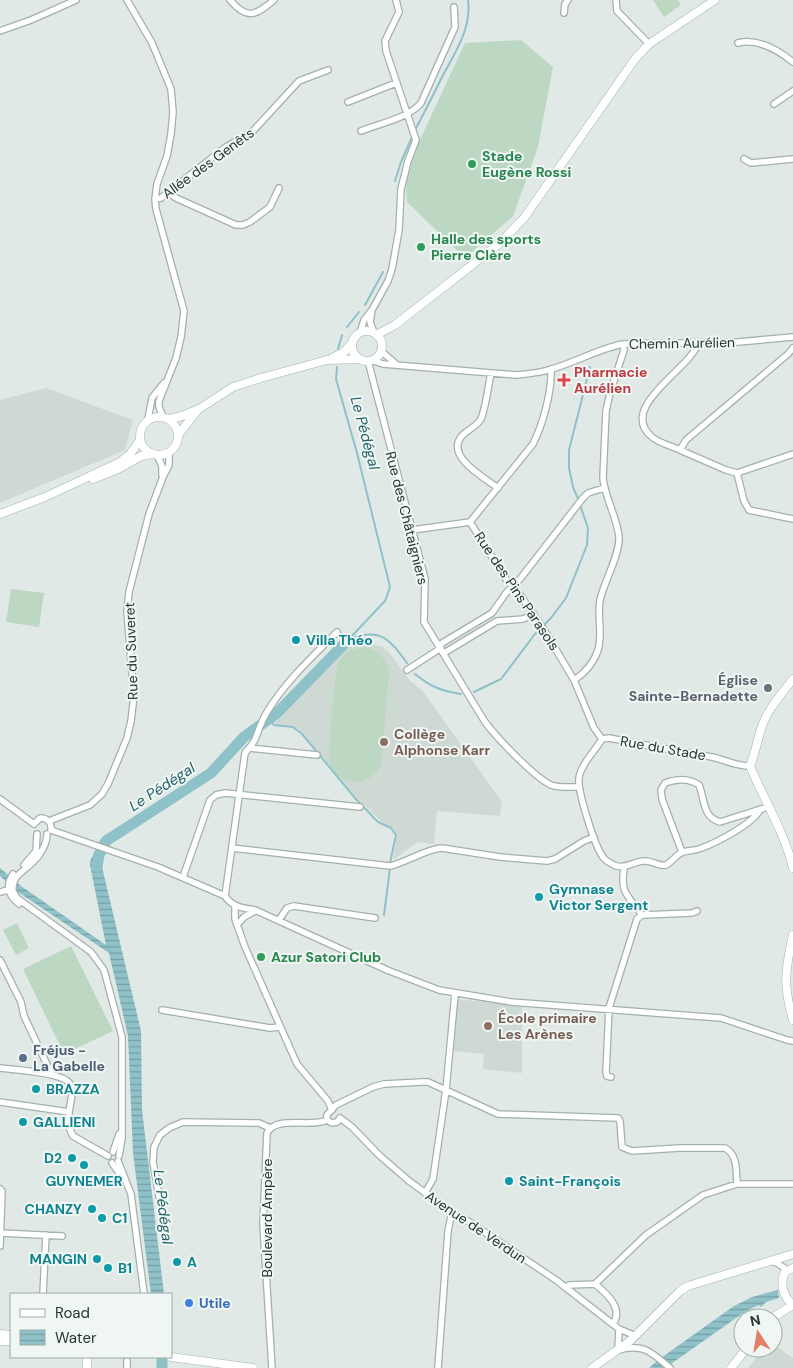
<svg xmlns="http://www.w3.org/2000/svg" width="793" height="1368" viewBox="0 0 793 1368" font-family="'DM Sans',sans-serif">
<defs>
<pattern id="water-rules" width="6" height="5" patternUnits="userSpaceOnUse" patternTransform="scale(1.25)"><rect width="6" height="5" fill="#8fc1c8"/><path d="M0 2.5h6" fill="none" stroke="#749ea3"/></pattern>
</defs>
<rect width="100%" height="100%" fill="#e0e9e5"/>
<path fill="#cfd9d4" d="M46,388L133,420L125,450L0,503V400Z
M353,641L366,642L382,647L388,651L410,681L422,690L502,802L500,816L437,811L434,844L418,842L393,860L397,836L395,831L382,822L357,798L298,729L295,727L276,724L275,722Z
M456,999L522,1006V1073L483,1069L484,1054L455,1051L452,1047Z
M773,1344L793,1358V1368H748L765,1348H773Z"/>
<path fill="#bcd8c2" d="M653,0H678L681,5L664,17Z
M521,40L553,67L538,147L513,216L465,258L407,202L406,180L419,142L465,43Z
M11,589L44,593L39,627L6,622Z
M365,647C379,651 386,658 389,672L381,765C376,774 368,782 357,782C346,782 336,777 331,767C326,755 335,687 336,670C340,654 350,649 365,647Z
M17,923L29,948L16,955L3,930Z
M71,946L113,1031L64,1054L23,969Z"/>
<path fill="url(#water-rules)" d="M95,851L103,854L101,863L141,1031L142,1110L164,1294H151L133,1153L128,1036L109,953L18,892L0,876V868L21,886L106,945L90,865V861Z
M778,1290L779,1298L766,1302L761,1307L759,1305L746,1311L668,1366L665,1368H649L658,1360L734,1306L752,1297Z"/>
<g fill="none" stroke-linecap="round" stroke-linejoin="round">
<path stroke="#8fc1c8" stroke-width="2" d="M415,130C424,113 433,96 441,79C454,54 472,29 468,0
M395,181L401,162L412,137
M365,305L383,272
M347,327L359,312
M338,349L342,335
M337,367L336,379L357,453L390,587L385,601L349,639
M579,501L573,487L569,468V450L590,367
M351,638C382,628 390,640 407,663
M415,674C431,687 441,691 461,694
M474,692L501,679L535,634L551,618L566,598L587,545L588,528L580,505
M269,719L274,725L293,727L302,734L355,798L378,822L391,828L396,835L390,863
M384,915L390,868"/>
<path stroke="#8fc1c8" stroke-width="11" d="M97,867L99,855L106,841L211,773L244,737L277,713L349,639
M162,1357V1368"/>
<g stroke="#a4b0ab" stroke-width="8">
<path id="street" d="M127,0L152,43L171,89L173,112L171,134L167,156L157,184L155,199L156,209L184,311L181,337L176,358L159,401V407L163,417
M230,0C247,20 255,16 274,0
M616,0L617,11L649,44
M564,13L565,4L568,0
M0,31L31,20L76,0
M738,43C758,38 778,50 793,62
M348,102L396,83
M774,104L793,91
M361,131C378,124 409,118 421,103L455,27L454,7
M744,159L751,163L793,159
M169,193L176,198L236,225H243L250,222L270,207L279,188
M155,199L161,198L226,147L253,131L299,81L328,70
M372,310L388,281L392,269L399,230L401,189L408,161L416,140L386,51L385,41L399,12L396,0
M360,333L364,320L372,310L370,322L374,333
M793,348L788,354L686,440L680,450L726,470L737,473L793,454
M381,351L396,364
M371,360L383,364L516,375C528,374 540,373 552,369C576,362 598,349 623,344L738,342L793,337
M368,361L425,579L424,622L485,722C497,738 534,777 551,785C558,788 570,787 578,787
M551,369C552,391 543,424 533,444L470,522L506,579L521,596L546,633L574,680L594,728L602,739
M491,373C488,387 486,407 481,419C476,427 467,430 461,437C446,457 485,478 498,488
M148,419L152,398L164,383
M680,450C671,446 659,443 652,437C616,407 692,368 698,343
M157,455L162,466V475
M737,473L744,501L749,510L793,519
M412,530L470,522
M439,645L492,613L506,593L520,579L583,498L588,493L604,488
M444,653L497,621L523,619L534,614
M407,670L441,648
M574,680C585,673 594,662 598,650C603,634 597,617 600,600C604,582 620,554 619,537C617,517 605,498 603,478L606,411L610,393L624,350L623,344
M602,739C595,751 581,764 579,778C577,790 595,847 603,857C605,861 612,864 616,866C627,869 634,861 644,861C652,860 659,867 666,865C672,862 675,856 681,853C686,850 693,851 699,849C716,843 751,825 760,810
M602,739L609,738C643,745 678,751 712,757C726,760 735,766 750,766
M249,748L317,755
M0,799L34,824
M49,821L90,805L102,794L108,784L127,738L131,721L134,696L127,612L129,592L149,514L163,477L169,465V452
M34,824L40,818C48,818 52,823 51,830
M51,830L158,867L225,896C232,907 243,908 255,910L387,970L439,990L511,1002L721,1018L787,1040L793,1041
M47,834C47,844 40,856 32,863C23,872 11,876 13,891L17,898L91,952L104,970L122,1037V1138L119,1156
M232,848L390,866C407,862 426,849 442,848L500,857L547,861L555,859L584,841L594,837
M682,852L662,799L661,790L665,783C676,779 689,778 699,785C705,799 702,817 720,822L768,807
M24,865L36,851L37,834
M13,874C5,886 8,895 19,904
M183,877L210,800L216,795L225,793L360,807
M0,892L8,890
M225,896L245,753C249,748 254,743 256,737C259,729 262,720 267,712C285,682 312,657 337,632
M235,906V919L245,947L297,1064L328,1101L332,1110
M642,915L692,913L697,911
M279,920L287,908L294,906L375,918
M237,925L244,917L255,911
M0,960L21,1002L24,1016L51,1073
M162,1010L270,1028L280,1027
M0,1068C14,1070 64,1072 70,1084C74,1090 71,1099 70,1106C68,1118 67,1126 73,1136L108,1156
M611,1077L607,1076L606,1072L609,1008L637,919L642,915C628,895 620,894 624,868
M0,1102L69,1112
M340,1118L337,1122L332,1123L327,1120V1115L336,1105L373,1087L384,1084L422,1082H428L498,1114L618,1118L620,1121L622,1147L632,1151L680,1148H725C738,1155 736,1171 737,1184
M340,1118L352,1127L379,1155L409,1181L452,1212L471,1223L556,1280L619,1329L636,1336
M113,1152L119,1134
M118,1161L131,1194L144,1294
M112,1163L121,1176
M0,1189L2,1191L0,1246
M425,1193L433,1179L446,1090L455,994
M163,1204L159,1196L153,1162L154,1147L160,1135L169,1128L183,1122L259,1123L270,1128
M0,1233L62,1236
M770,1261L777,1263L787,1270
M595,1284L646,1235L703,1195L737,1184H793
M566,1287L569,1285L595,1284C606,1293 624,1308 613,1324
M43,1294L46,1235
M619,1329L618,1350C644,1343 651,1352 670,1368
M127,1361V1368
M272,1368L263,1224L267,1133C276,1115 311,1128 327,1120
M438,1368L448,1231L452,1212"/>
</g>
<g stroke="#a1b4ac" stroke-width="9">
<path id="secondary" d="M352 346a15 15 0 1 1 30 0a15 15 0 1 1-30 0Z
M376,335L395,325L499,244L524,218L635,59L649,44L715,0
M332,358L344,352L352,343
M140 436a19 19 0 1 1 38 0a19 19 0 1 1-38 0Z
M169,419L182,416L199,409L233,387L261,378L327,360L360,359
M178,435L197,411
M93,479L118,469L141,456L153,454
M0,514L45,497L120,462L131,453L140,440
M793,679C783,692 770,706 764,721C758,736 756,751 750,766C764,800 784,831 793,868
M793,935C785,970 783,986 793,1020
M793,1268L785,1272C779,1283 784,1298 793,1305
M772,1318L793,1305
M0,1334L11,1335
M0,1341H11
M87,1357V1368
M171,1357L253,1368
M592,1368L630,1341L680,1291L688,1286L793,1254
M731,1368L747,1348"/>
</g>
<use href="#street" stroke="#fff" stroke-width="5.5"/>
<use href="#secondary" stroke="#fff" stroke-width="8"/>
</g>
<g fill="#2e9e5b" stroke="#f0f6f3" stroke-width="2">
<circle cx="472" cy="164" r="5"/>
<circle cx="421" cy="247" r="5"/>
<circle cx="261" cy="957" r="5"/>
</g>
<path fill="#e0444e" stroke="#f0f6f3" stroke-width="2" d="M561.5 372.5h5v5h5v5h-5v5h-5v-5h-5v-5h5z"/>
<g fill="#0f9aa8" stroke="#f0f6f3" stroke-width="2">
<circle cx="296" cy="640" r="5"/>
<circle cx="539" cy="897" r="5"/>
<circle cx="36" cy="1089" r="5"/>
<circle cx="23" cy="1122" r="5"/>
<circle cx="72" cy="1158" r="5"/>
<circle cx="84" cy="1165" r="5"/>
<circle cx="509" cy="1181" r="5"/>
<circle cx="92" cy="1209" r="5"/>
<circle cx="102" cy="1218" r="5"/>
<circle cx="97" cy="1259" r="5"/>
<circle cx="177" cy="1262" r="5"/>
<circle cx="108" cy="1268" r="5"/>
</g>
<circle fill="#6b7280" stroke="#f0f6f3" stroke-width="2" cx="768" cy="688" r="5"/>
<g fill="#8d6e63" stroke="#f0f6f3" stroke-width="2">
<circle cx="384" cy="742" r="5"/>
<circle cx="488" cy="1026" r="5"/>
</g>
<circle fill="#5c6f8a" stroke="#f0f6f3" stroke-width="2" cx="23" cy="1058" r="5"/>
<circle fill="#3f7fe0" stroke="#f0f6f3" stroke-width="2" cx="189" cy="1303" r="5"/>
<g text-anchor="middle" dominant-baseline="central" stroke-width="4" stroke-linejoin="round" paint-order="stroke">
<g font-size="14" font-weight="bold" fill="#27864d" stroke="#f0f6f3" text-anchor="start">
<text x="482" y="156">Stade<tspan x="482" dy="16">Eugène Rossi</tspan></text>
<text x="431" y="239">Halle des sports<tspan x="431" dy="16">Pierre Clère</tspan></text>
<text x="271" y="957">Azur Satori Club</text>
</g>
<g font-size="14" fill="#233731" stroke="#f0f6f3">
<text transform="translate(208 163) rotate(-36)">Allée des Genêts</text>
<text transform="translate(682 343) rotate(-1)">Chemin Aurélien</text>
<text transform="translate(407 518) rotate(76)">Rue des Châtaigniers</text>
<text transform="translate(517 591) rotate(56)">Rue des Pins Parasols</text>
<text transform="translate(131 651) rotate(-92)">Rue du Suveret</text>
<text transform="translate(663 748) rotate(10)">Rue du Stade</text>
<text transform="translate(267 1218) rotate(-90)">Boulevard Ampère</text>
<text transform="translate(476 1227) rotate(34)">Avenue de Verdun</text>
</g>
<g font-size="14" font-weight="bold" fill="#be3a42" stroke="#f0f6f3" text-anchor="start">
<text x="574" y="372">Pharmacie<tspan x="574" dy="16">Aurélien</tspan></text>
</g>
<g font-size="14" font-weight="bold" fill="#0d838f" stroke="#f0f6f3" text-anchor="start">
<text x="306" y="640">Villa Théo</text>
<text x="549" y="889">Gymnase<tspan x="549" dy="16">Victor Sergent</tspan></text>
<text x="46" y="1089">BRAZZA</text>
<text x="33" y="1122">GALLIENI</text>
<text x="62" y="1158" text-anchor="end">D2</text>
<text x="84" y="1181" text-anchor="middle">GUYNEMER</text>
<text x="519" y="1181">Saint-François</text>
<text x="82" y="1209" text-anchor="end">CHANZY</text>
<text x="112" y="1218">C1</text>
<text x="87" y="1259" text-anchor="end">MANGIN</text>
<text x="187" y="1262">A</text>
<text x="118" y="1268">B1</text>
</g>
<g font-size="14" font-weight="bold" fill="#5b616d" stroke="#f0f6f3" text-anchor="end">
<text x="758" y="680">Église<tspan x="758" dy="16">Sainte-Bernadette</tspan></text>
</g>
<g font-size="14" font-weight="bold" fill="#785e54" stroke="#f0f6f3" text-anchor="start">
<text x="394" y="734">Collège<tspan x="394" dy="16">Alphonse Karr</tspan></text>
<text x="498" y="1018">École primaire<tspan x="498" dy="16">Les Arènes</tspan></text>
</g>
<g font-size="14" font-weight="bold" fill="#4e5e75" stroke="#f0f6f3" text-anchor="start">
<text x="33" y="1050">Fréjus -<tspan x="33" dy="16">La Gabelle</tspan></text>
</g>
<g font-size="14" font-weight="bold" fill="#366cbe" stroke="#f0f6f3" text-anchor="start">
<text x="199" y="1303">Utile</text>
</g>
<g font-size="15" font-style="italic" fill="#25626c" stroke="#f0f6f3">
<text transform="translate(365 433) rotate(75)">Le Pédégal</text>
<text transform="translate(162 787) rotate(-33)">Le Pédégal</text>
<text transform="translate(163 1207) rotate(83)">Le Pédégal</text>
</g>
</g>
<rect x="10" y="1293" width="162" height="65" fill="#f0f6f3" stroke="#9eaaa5"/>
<rect x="20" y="1309" width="25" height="8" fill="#ffffff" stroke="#9eaaa5"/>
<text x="55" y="1318" font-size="15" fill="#233731">Road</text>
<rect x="20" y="1330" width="25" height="15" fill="url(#water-rules)" stroke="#9eaaa5"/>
<text x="55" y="1343" font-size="15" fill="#233731">Water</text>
<g transform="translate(758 1333) rotate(348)"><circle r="24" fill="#f0f6f3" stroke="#9eaaa5"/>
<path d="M0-4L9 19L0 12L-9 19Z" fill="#e08167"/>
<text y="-8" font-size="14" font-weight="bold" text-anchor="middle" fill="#233731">N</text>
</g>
</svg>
